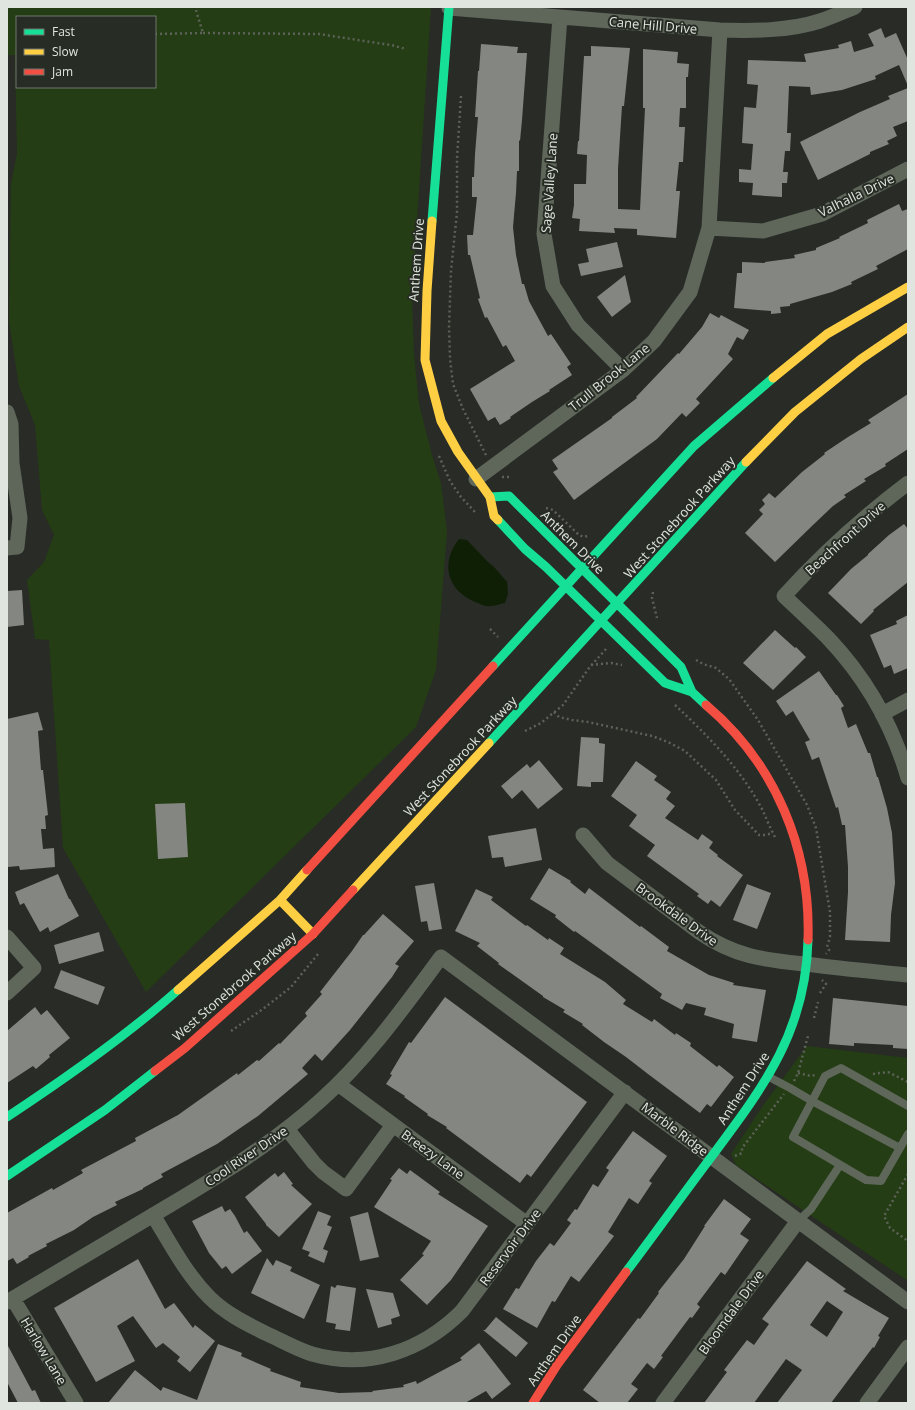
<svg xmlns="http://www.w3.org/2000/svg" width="915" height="1410" viewBox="0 0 915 1410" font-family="'Open Sans',sans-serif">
<rect width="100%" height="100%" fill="#282b26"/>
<path fill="#253d14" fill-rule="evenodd" d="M7,7H431L412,297L414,354L419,404L432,455L441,483L447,532L436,670L416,727L146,992L63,848L49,640L35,639L27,580L44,562L54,535L42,510L35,425L19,386L9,322L11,184L17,153L15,55H7ZM17,17H155V87H17Z
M807,1046L908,1058V1281L736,1165L731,1154L764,1104Z"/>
<path fill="#0f1f05" d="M459,539L467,540L487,561L495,568L507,582L508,594L505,603C499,604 493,607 487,606C483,606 479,603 475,602C447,590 440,563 459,539Z"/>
<path fill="#838681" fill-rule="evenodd" d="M881,28L885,38L896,33L908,60V86L899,65L875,76L876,79L842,90L811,95L810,87L789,86L787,133H791L790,151H785L783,172H788L787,183H782V197L752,195L753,183L739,182V169L751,170L753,144L742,143L744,107L756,108L758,85L747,84L748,60L806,62L804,54L839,48L838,45L851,41L854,52L874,46L868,34Z
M481,44L518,47L517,53H527L522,120L520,141L519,140V171H517L516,193L513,227L516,255L522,284H524L529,301L548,336L551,334L571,364L567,367L572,375L549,390L550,391L532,402L510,417L511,418L500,425L495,417L488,421L470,389L515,361L506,345L503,347L487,317L485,318L478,299L480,298L470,255H468L467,235H473L477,197H472V177H474L475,154L478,117H475L478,71H479Z
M591,46L630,48L624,106H622L620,137L618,169V209L640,210L645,108H643V49L678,52L677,63L689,64L688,77H686V108H680L679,127H685L683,162H679L676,191H680L676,238L637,235V229L614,228L615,233L579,231L580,219L572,218L574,205V184H586L587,155L577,154L578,141H579L584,56H591Z
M908,88V121L893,127L897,136L887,141L889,144L870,152V154L818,180L800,142L860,112L890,99L888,96Z
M899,204L902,211L908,209V249L876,266L878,269L851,282L852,284L832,292L790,304V306L780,307L781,313L771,314V311L734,308L737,273H742V262L765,263V262L795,258L794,255L816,250V248L840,238L839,237L868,223L867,220Z
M617,242L623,267L581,276L578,264L589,262L586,249Z
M625,275L631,302L612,317L597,297Z
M710,313L719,318L721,315L749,330L743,340L737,337L728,354L733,359L696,399L700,403L686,417L682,413L657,439L574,500L553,472L558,469L552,460L612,418V417L637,398L636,397L678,353L679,354L702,327Z
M908,394V449L885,464L886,466L864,479L866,481L844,495L846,497L833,506L813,525L775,562L745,533L763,514L759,510L765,504L762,500L769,493L775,498L802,472L825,454L824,453L848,437L871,423L868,420Z
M904,524L908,529V582L873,610L874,611L861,624L828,593L851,569L868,555V554L889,535Z
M22,590L24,625L7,627V591Z
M908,615V668L894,674L891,665L884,668L870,635L897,624L896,621Z
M775,630L795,648L796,647L806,657L773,690L743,663Z
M819,671L836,695H837L844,706L841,708L848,728L856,724L868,753H870L877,777H878L887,808L892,833L894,865L895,883L891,915L890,942L845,940L848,892V867L845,825H842L838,807L836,808L819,757L812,760L805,742L810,740L793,711L786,716L776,701Z
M38,712L43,730L38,731L41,770H43L48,815L45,816L46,829H41L43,849L54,848L55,867L20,870L19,866L8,867L7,850V719Z
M581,737L599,738V743L605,744L603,782H591V787L577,786Z
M539,760L563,789L538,809L522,790L512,799L501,786L527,764L530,768Z
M636,761L657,776L654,780L671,792L666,799L675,806L665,818L698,840L702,834L713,842L709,848L718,855L717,856L743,875L720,907L711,900L708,904L697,896L699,894L647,856L655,845L629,826L637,815L611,796Z
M185,803L188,857L158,859L155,804Z
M536,828L542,860L505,867L503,857L492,858L488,836Z
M549,868L571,881L570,882L585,894L589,888L640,927L641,926L669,947L667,951L709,975L734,983L733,985L766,990L757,1042L732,1038L734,1024L704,1015L706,1008L686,1003L682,1010L660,998L662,994L575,931L574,932L555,917L556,915L530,899Z
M58,874L69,899H70L79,916L50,932L48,927L40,932L24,903L20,905L15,892Z
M434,883L442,929L429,931L427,921L421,922L415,886Z
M747,884L771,893L757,929L733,920Z
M476,889L493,897L491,900L526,926L527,925L548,940L549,938L564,948L560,954L605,982L626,1000L623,1004L652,1022L654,1019L675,1035L676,1033L691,1043L690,1046L717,1067L719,1065L734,1077L711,1107L707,1104L700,1113L648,1074L626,1057L604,1042L582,1025L583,1024L563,1012L565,1010L543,997V996L498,964L499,963L477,946L480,943L455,931Z
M383,914L414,941L395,964L399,966L392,977L350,1030L322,1061L315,1054L302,1068L308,1074L258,1116L217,1144L161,1174L163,1177L143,1188V1189L115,1202L117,1205L93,1217L74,1230L46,1244L47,1246L28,1256L29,1257L17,1264L13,1258L7,1261V1213L52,1188L53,1190L83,1173L81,1170L136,1141L135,1138L178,1115L237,1073L238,1075L257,1060L259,1061L279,1043L280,1044L307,1016L305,1013L322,994L320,992L352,951L363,935H364Z
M99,932L104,951L59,964L54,945Z
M61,970L105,987L98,1005L54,988Z
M445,997L587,1102L531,1177L527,1174L520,1183L446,1128L447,1127L427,1115L428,1114L404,1097L405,1096L386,1084L392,1075L390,1074L409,1042L411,1043Z
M833,998L908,1006V1049L893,1048V1045L854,1043V1046L829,1044Z
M35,1007L41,1015L47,1010L70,1038L49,1055L50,1057L36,1069L33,1066L7,1083V1031Z
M633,1131L667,1156L649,1181L652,1183L638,1204L629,1198L608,1232L614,1236L579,1282L571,1276L555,1302L552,1301L537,1328L503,1309L516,1288L519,1289L536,1261L550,1243L554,1246L571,1223L567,1220L575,1209L577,1210L593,1184L598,1187L609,1170L606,1168Z
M399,1168L407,1174L410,1170L440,1192L438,1194L488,1226L451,1280L427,1305L400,1280L424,1255L422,1254L431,1241L374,1207L392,1180L390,1179Z
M284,1172L293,1184L291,1185L312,1204L279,1237L266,1225V1224L245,1197L275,1173L278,1177Z
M724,1199L751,1219L740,1234L749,1240L725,1275L721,1272L697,1304L700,1307L692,1318L690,1317L661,1356L663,1357L654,1369L647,1363L631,1384L638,1389L627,1403H600L583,1390L638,1318L640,1319L659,1293L658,1292L684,1259L705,1226H704Z
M222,1206L225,1212L230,1209L235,1216L244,1233L247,1231L262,1251L232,1274L226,1266L222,1269L209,1253L192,1221Z
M318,1211L331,1216L327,1225L332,1227L323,1249L328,1251L324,1263L308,1256L310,1252L302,1249Z
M368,1212L379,1257L360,1261L350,1217Z
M267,1258L273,1266L276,1260L292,1267L290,1271L320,1285L304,1319L251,1293Z
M138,1259L165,1309L174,1303L193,1328L195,1325L215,1341L190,1372L177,1361L180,1357L163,1343L156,1348L133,1316L117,1326L135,1361L96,1382L54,1308Z
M807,1261L846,1289L843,1291L889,1318L878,1336L880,1337L874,1348L873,1347L831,1403H777L802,1370L786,1359L754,1403H704L727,1372L724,1370L747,1340L754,1345L769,1324L762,1319ZM827,1301L843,1312L827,1337L810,1325Z
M337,1285L356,1288L350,1331L335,1329L336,1324L326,1322L331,1286L335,1288Z
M366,1289L393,1293L400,1316L391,1319L392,1324L378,1328Z
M496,1317L528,1343L516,1357L483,1330H485Z
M479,1343L511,1384L492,1399L486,1391L465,1403H108L135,1370L161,1391L163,1387L197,1400L218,1344L242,1353L241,1356L271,1369L270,1371L301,1382L300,1387L339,1393L373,1392L372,1391L404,1387L403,1385L416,1381L417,1384L462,1360L460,1358Z
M7,1344L32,1391L35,1390L41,1403H18L7,1382Z"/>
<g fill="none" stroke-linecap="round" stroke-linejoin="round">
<path stroke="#5c6258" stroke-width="2.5" stroke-dasharray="2 3" stroke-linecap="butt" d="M203,33L319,34L391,45L406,49
M155,34L203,33L195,7
M461,96L457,158V212L451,271L449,327L450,359L453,384L463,409L486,455
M439,456L450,481L461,497L475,512
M502,477H509L510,479
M546,508L553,510L579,535L584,537L590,535
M653,592L652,598L657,618
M490,629L498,637
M696,660L703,664L716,668L729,679L758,720L807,805L816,828L830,912V937L827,947L829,950L826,954
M591,665L611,663L622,665
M675,705C708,736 742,770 763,811C767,820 771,830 776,839
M554,712L559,717L572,720L588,722L652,736L668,742L685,751L716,780L735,810L759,835H765L773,833
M525,731L541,723L563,705L589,668L606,649
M820,993L826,984L822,980
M814,1018L818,1002
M231,1031L263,1009L291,987L318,954
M798,1073L811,1076L815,1075
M873,1074L888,1072L908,1082
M794,1081L798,1073L808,1036
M735,1156L742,1153V1148L784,1094
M908,1174L884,1216L890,1228L908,1241"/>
<path stroke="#5f675b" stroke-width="8" d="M769,1077L790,1088L812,1101L825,1076L841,1068L908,1106
M900,1148L812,1101L793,1137L866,1180L881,1181L908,1134
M798,1221L811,1209L840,1165"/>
<path stroke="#5f675b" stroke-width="15" d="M449,8L720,30C752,31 789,31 820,21C832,17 843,12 855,7
M560,17L544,234L553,286L578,325L623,370
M709,228L763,231L822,214L908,169
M7,412L11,424L12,463L20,518L17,547L7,548
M476,479L623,370L654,341L690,292L709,228L720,30
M908,483C863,517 822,554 784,596C799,610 814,624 828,638C865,677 893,726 908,778
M882,714L908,700
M583,835L607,863L699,932C738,959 769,960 814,965C845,969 877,972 908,975
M7,937L34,968L7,993
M338,1084L527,1224
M287,1129L314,1163L323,1172L346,1189L393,1125
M153,1215C170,1243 186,1274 209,1297C225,1313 245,1323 265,1333C281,1340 296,1349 312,1354C368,1370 422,1351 462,1311L625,1092
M13,1299L76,1403
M7,1302C60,1271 112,1239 165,1208C220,1175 274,1143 321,1100C368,1058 404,1007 441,957L908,1302
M663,1403L798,1221
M867,1403L908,1347"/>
<path stroke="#16e098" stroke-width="9" d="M432,221L449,7
M490,497L509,496L681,667L692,692L706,705
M498,520L525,549L546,567L665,683L692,692
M493,666L694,446L773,378
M489,743L746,462
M7,1117C66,1078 125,1037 178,990
M7,1176L105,1110L155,1071
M626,1272C654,1235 681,1197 709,1160C762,1089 806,1033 808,940"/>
<path stroke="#ffcf43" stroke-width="9" d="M432,221L427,291L425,360L441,421L458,452L490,497L494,516L498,520
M773,378L827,334L908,287
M746,462L795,412L861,359L908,327
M353,890L489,743
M280,900L313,934
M178,990L280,900L307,870"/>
<path stroke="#f24e42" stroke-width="9" d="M706,705C776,764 811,850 808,940
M307,870L493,666
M155,1071L185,1048L313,934L353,890
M533,1403L557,1365L626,1272"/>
</g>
<g text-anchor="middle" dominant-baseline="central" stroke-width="4" stroke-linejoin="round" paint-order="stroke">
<g font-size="13" fill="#e1e5df" stroke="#272d24">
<text transform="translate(653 25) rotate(5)">Cane Hill Drive</text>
<text transform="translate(549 183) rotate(-86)">Sage Valley Lane</text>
<text transform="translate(856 195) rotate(-26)">Valhalla Drive</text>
<text transform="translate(416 260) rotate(-86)">Anthem Drive</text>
<text transform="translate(609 377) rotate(-39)">Trull Brook Lane</text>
<text transform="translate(679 517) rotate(-48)">West Stonebrook Parkway</text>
<text transform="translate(845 538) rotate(-42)">Beachfront Drive</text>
<text transform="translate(573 542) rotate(45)">Anthem Drive</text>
<text transform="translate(460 756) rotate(-47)">West Stonebrook Parkway</text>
<text transform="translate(677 914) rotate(36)">Brookdale Drive</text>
<text transform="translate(234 986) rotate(-41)">West Stonebrook Parkway</text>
<text transform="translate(743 1088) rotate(-57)">Anthem Drive</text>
<text transform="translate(675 1129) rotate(37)">Marble Ridge</text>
<text transform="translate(433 1154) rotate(36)">Breezy Lane</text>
<text transform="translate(246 1156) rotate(-34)">Cool River Drive</text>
<text transform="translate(510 1247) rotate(-53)">Reservoir Drive</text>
<text transform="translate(731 1312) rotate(-54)">Bloomdale Drive</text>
<text transform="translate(554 1350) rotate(-55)">Anthem Drive</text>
<text transform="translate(44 1351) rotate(59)">Harlow Lane</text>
</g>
</g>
<rect width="915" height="1410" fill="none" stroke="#e1e5df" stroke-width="16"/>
<rect x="16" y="16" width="140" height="72" fill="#272d24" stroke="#71776f"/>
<rect x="24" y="29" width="20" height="6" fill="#16e098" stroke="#71776f"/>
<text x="52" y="36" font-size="12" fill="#e1e5df">Fast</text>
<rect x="24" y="49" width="20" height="6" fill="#ffcf43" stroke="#71776f"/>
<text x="52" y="56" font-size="12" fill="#e1e5df">Slow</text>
<rect x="24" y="69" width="20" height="6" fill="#f24e42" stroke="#71776f"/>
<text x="52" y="76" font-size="12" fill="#e1e5df">Jam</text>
</svg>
